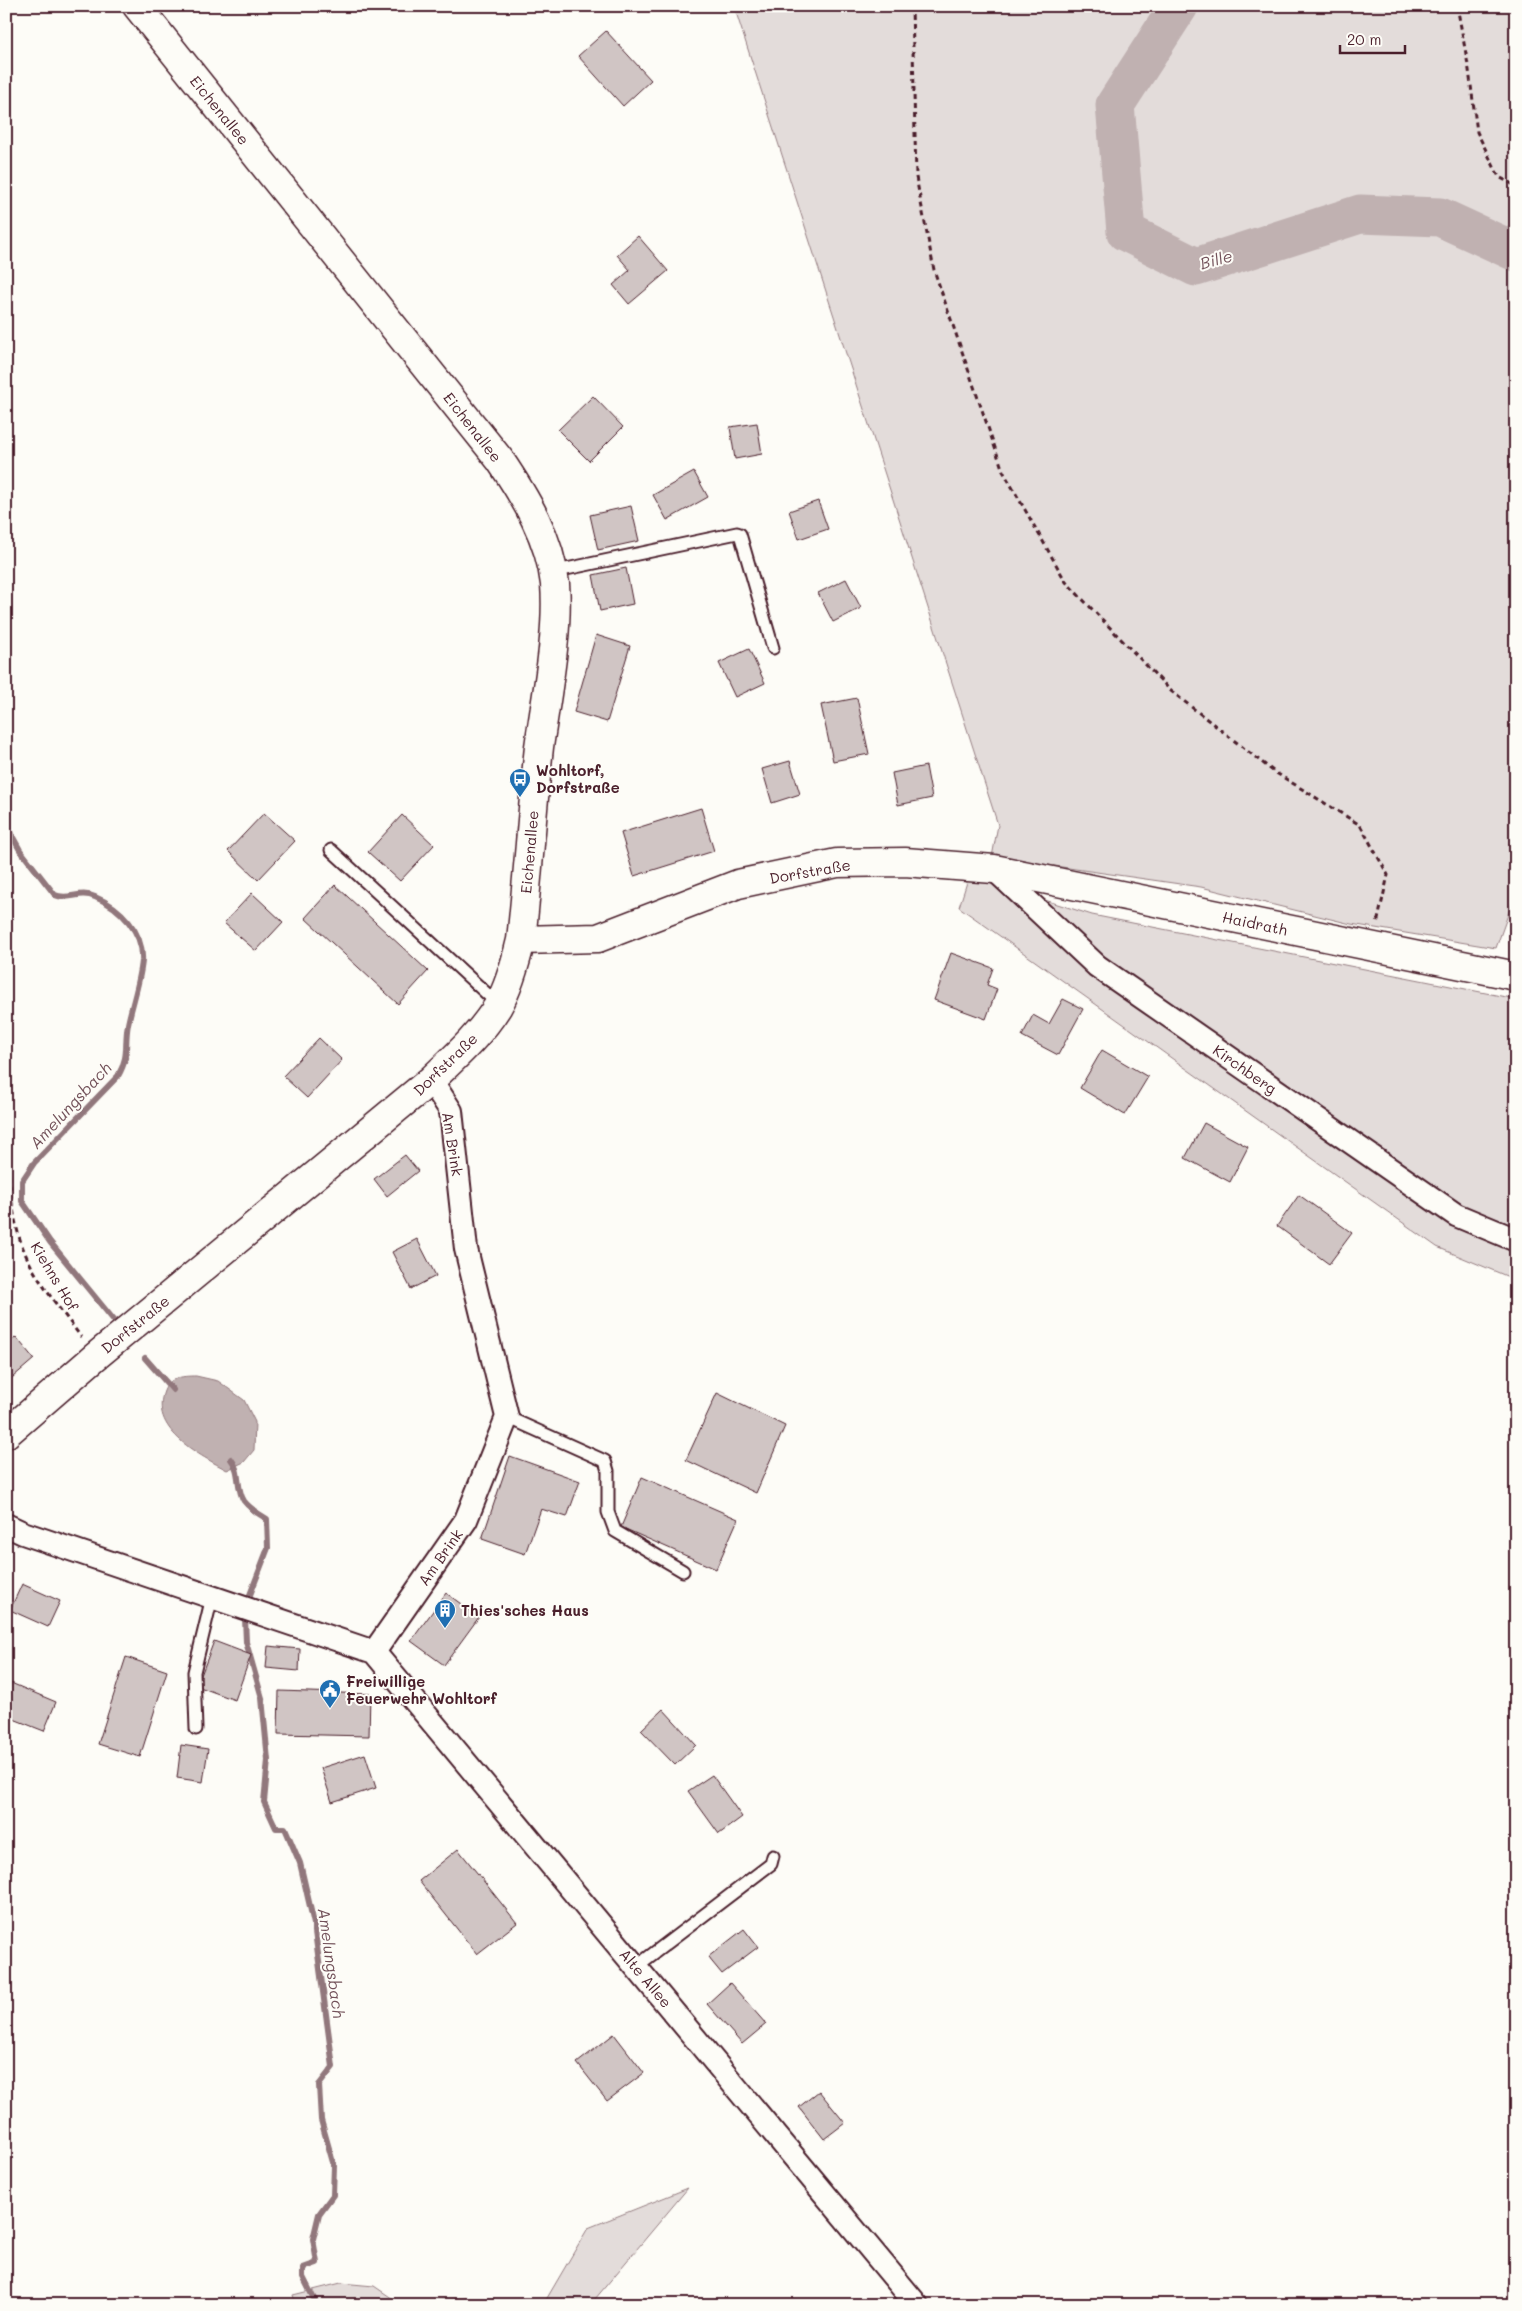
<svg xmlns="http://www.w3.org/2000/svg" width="1522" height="2311" viewBox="0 0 1522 2311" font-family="Mali,sans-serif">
<rect width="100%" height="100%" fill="#fdfcf7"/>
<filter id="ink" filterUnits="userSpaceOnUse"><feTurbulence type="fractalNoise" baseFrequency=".02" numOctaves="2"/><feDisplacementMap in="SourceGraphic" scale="10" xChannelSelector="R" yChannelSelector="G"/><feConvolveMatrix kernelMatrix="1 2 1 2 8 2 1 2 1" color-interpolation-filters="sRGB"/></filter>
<g filter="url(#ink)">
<path fill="#e3dcda" stroke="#967e82" d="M734,6H1516V892L1496,948L1351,924L1201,887L992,857L998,825Z
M969,876L1092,915L1516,999V1280L1437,1247L959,907Z
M688,2188L590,2305H543L588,2228Z
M341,2283L374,2286L399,2303L467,2298L463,2305H296L293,2295Z"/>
<path fill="#c0b1b1" stroke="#91777b" d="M196,1376L218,1381L244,1400L255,1422L254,1450L244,1462L227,1470C201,1456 151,1431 163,1394C168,1377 181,1376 196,1376Z"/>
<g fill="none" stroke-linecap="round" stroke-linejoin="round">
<path stroke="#91777b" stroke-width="6" d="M6,825L20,850L55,895C68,901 80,890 95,897C120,907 144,932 142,961C140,982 132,1004 128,1024C124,1045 130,1055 118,1076L34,1163L22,1181V1201L50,1242L117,1324
M145,1358L173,1390
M231,1459C241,1471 236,1489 244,1501C250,1509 259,1514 267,1519L268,1548L248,1600
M245,1618L246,1642L262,1698L268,1760L264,1802L276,1828H285L300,1863L314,1924L333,2067L319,2085L321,2120L334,2166L333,2195L319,2214L313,2239L317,2263L303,2268V2277L317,2305"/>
<path stroke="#c0b1b1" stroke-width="39" d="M1179,6L1115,105L1126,232L1196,267L1360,214L1440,217L1516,252"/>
</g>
<path fill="#d0c5c4" stroke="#4a1f2b" d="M606,31L651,80L623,106L578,56Z
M638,236L668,271L629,304L613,285L630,270L617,255Z
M593,396L623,427L589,461L558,430Z
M757,423L762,454L735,459L730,427Z
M694,472L708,497L667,520L653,495Z
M818,501L828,529L799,539L789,511Z
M631,506L639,541L598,550L590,515Z
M626,568L633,604L600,611L593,575Z
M846,579L861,608L833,622L818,593Z
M596,635L630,646L607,722L574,712Z
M749,649L765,683L735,697L719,663Z
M857,698L869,754L833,761L821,705Z
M790,761L800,794L772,803L762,769Z
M926,766L932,798L898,805L892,773Z
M701,808L714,851L634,876L621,833Z
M264,813L295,841L258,880L228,851Z
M402,815L434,845L400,881L368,852Z
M335,885L428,971L398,1004L305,918Z
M252,893L283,922L256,951L224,923Z
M951,953L993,968L987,985L997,989L986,1019L934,1000Z
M1063,999L1083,1009L1058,1055L1022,1036L1033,1015L1049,1024Z
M319,1038L342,1060L307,1098L283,1076Z
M1102,1050L1148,1077L1125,1115L1080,1088Z
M1204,1123L1248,1147L1230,1182L1185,1158Z
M405,1155L418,1171L387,1196L374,1179Z
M1299,1195L1352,1233L1329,1264L1277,1226Z
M417,1239L436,1276L411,1289L392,1252Z
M16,1337L34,1359L6,1383V1346Z
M717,1393L785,1426L756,1493L686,1460Z
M510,1456L580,1481L567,1517L541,1509L525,1554L482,1539Z
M642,1477L738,1519L716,1569L621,1527Z
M22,1584L60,1601L48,1627L10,1610Z
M446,1593L479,1617L444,1665L411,1641Z
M214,1641L251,1655L235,1700L197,1686Z
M268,1646L300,1649L299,1671L266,1668Z
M126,1657L167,1671L140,1757L98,1744Z
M11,1683L56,1702L44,1731L6,1716V1696Z
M279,1691L370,1694L369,1736L278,1734Z
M663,1709L696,1745L675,1765L641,1730Z
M181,1745L208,1749L203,1782L177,1778Z
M365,1754L376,1788L332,1802L321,1768Z
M712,1775L742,1817L719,1834L688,1791Z
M458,1849L517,1923L477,1954L419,1881Z
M744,1929L758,1947L722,1974L708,1957Z
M730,1983L766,2024L742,2044L707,2004Z
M614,2034L644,2073L607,2101L577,2063Z
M819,2091L845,2123L824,2139L799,2107Z"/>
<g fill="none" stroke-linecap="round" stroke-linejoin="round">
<g stroke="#4a1f2b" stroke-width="15">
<path id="service" d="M552,572L737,533L740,534L773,648
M331,850L499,1005
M507,1417L605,1461L608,1471V1512L615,1531L683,1571
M196,1729L194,1672L212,1597
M637,1966L771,1864L773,1856"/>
</g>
<g stroke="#4a1f2b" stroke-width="26">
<path id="minor" d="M994,869L1097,966L1456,1215L1516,1240
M6,1525L23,1533L374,1652
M374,1652L917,2305
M374,1652L466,1520L507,1417L466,1249L451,1111L431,1080"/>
</g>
<g stroke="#4a1f2b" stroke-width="31">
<path id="tertiary" d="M521,940L598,938L738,884L837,863L905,862L994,869L1516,976
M6,1434L95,1357L431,1080C455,1057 480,1035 498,1006C509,987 516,961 521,940C528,876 532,811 539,747C546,697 559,633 555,584C550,538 525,497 500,460L137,6"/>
</g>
<path stroke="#4a1f2b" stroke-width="3" stroke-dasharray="5 4" stroke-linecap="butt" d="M912,6L916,177L934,270L1003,471L1066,582L1171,691L1273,771L1360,825L1388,875L1377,924
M1457,6L1469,70L1477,132L1499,177L1516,186
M6,1139C10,1176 10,1218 25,1253C38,1283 62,1311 81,1337"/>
<use href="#service" stroke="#fdfcf7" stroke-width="11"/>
<use href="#minor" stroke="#fdfcf7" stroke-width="22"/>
<use href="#tertiary" stroke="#fdfcf7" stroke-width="28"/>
</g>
</g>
<defs>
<g id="bus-pin" transform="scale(1.125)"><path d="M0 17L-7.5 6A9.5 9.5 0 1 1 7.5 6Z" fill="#1f6fb2" stroke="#fdfcf7"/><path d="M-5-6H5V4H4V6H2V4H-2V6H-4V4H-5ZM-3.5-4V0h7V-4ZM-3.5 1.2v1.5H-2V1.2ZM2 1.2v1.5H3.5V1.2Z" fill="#fff"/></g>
<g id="building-pin" transform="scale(1.125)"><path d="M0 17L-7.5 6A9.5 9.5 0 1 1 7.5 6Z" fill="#1f6fb2" stroke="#fdfcf7"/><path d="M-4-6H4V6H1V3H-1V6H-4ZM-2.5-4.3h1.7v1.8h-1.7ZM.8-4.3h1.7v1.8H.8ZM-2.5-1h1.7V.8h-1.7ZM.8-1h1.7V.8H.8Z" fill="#fff"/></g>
<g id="civic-pin" transform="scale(1.125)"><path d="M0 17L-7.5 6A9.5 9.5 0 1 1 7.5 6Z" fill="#1f6fb2" stroke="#fdfcf7"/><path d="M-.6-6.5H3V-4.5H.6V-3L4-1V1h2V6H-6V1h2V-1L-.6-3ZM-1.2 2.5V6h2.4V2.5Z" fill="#fff"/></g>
</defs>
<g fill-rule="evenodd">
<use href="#bus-pin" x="520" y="779"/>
<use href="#building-pin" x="445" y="1610"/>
<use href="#civic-pin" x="330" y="1690"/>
</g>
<g text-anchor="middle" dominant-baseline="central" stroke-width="4" stroke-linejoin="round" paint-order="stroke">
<g font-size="15" fill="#4a1f2b" stroke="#fdfcf7">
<text transform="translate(220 110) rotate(51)">Eichenallee</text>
<text transform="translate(473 427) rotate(52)">Eichenallee</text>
<text transform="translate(529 852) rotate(-85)">Eichenallee</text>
<text transform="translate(810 871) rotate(-10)">Dorfstraße</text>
<text transform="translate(1255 923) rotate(12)">Haidrath</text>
<text transform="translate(445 1064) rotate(-44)">Dorfstraße</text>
<text transform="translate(1245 1069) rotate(35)">Kirchberg</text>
<text transform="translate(453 1144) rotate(81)">Am Brink</text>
<text transform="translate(55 1276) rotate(59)">Kiehns Hof</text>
<text transform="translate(135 1324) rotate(-39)">Dorfstraße</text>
<text transform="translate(440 1557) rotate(-55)">Am Brink</text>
<text transform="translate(646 1978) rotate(50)">Alte Allee</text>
</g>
<g font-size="15" font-weight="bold" fill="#4a1f2b" stroke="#fdfcf7" text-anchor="start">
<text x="536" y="770">Wohltorf,<tspan x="536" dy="17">Dorfstraße</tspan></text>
<text x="461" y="1610">Thies'sches Haus</text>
<text x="346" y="1681">Freiwillige<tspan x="346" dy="17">Feuerwehr Wohltorf</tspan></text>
</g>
<g font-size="16" font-style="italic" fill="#73525a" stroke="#fdfcf7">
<text transform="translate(1216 259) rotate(-15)">Bille</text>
<text transform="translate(70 1105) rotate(-47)">Amelungsbach</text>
<text transform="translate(332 1963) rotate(82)">Amelungsbach</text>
</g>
</g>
<rect width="1522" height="2311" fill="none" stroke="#fdfcf7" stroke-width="25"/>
<rect x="12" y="12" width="1497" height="2286" fill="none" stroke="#4a1f2b" stroke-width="2" filter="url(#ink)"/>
<path d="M1340 45v8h65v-8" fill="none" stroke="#4a1f2b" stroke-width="2.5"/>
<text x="1347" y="45" font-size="15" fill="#4a1f2b" stroke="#fdfcf7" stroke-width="4" paint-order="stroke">20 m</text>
</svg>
